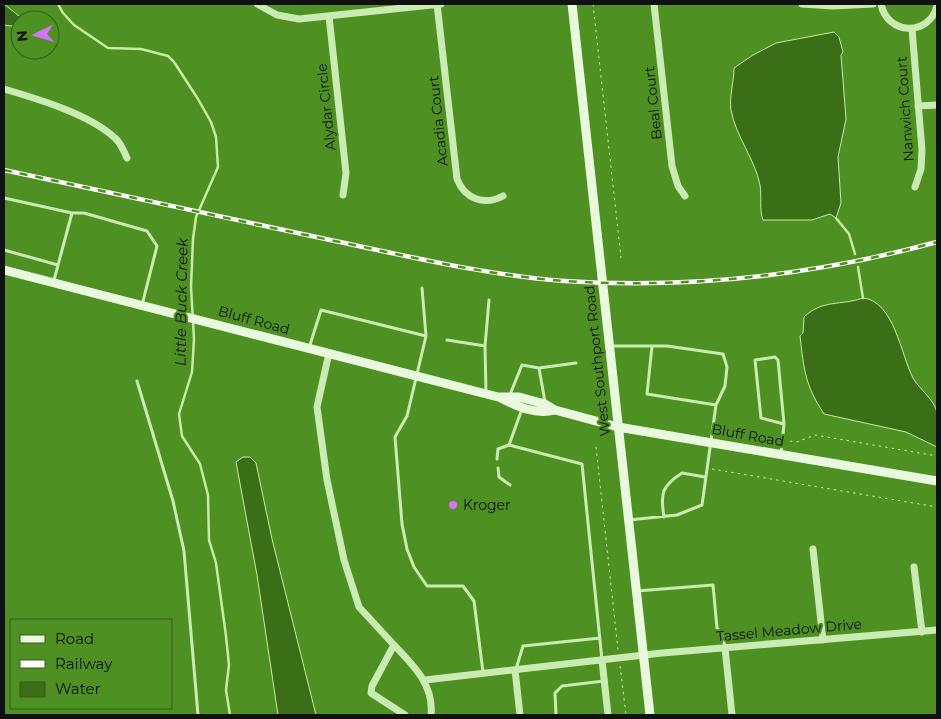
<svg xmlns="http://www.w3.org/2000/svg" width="941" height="719" viewBox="0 0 941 719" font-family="Montserrat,sans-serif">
<rect width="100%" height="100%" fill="#4e9021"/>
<path fill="#3a6f17" stroke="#c5eda5" d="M4,4L24,20H20V27L4,25Z
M834,32L839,37L843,52L841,55L846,119L838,157L841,203L836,218L830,214L812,220H763C759,209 762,197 760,185C755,159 736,137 731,110C729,96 734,82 734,68L753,55L776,43Z
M863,298C894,301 901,355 913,378C919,389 935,400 937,413C939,423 937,436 937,447L906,432L824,414C805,385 804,370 800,336L803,333L804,317C823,299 840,306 863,298Z
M243,457H250L256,463L272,539L316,715H278L257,575L236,462Z"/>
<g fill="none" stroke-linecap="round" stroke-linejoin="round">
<path stroke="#c5eda5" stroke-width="2.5" d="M58,4L63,13L74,25L108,48L141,49L168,56L174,62L198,99L211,122L216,137L218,167L196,217L193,239L191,287L194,339L192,372L179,414L182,436L200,464L208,495L209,540L216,563L226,636L229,665L226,690L230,715
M836,218L849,234L855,254
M858,267L863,298"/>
<path stroke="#caecb2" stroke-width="1" stroke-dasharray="2.5 4" stroke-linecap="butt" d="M593,4L621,258
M790,441L797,442L815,435L937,456
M596,447L618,650
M712,469L937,507
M620,666L626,715"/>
<path stroke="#caecb2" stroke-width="3" d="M4,198L72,213L54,280
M72,213H84L147,231L157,246L142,305
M4,250L58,265
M422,288L426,336
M447,340L485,346
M610,346H667L723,354L727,367L725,386L716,405L702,505L677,515L629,520
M652,346L647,394L716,405
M309,348L321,310L426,336L407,416L395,437L402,524L407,549L414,567L427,586H463L474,601L483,672
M539,368L545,402
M137,381L173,501L184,551L198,715
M486,393L485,346L489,300
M509,397L522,365L539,368L576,363
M522,409L509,445L582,464L602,660
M781,454L784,424L778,360L775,357L755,360L761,418L784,424
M497,459L498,449L509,445
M498,468L499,477L510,485
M664,517C660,493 662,486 682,473L705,477
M637,591L713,585L717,628L723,636L725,648
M516,669L523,646L600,638
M556,715L555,693L562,686L604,681"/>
<path stroke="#caecb2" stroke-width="7" d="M257,4L277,15L299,19L441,4
M437,4L457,179C465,199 484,206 503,196
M654,4L672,166L678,186L685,196
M802,4L833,6L873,4
M881,4C887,35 929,37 937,6
M329,16L346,173L343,195
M912,29L922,150L921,169L915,187
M4,89C38,99 89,114 115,138C121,143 124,152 127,158
M918,106L937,105
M329,353L317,407L327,480L344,560L359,607L394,645L372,686L371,693L405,715
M813,549L823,640
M914,567L922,632
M394,645C414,666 434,685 431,715
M725,648L732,715
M602,660L608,715
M515,670L520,715
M425,680L662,653L937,630"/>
<path stroke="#e9f9de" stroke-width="9" d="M572,4L650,715
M4,270L498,397H519L545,404L555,410L618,427L937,481
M501,398C518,407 536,415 555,410"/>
<g stroke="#fff" stroke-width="4.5">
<path id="rail" d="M4,170C114,193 224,218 335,241C411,257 486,275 564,281C690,289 816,275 937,242"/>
</g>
<use href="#rail" stroke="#4e9021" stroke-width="2.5" stroke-dasharray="8" stroke-linecap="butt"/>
</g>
<circle fill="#d673f9" stroke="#4e9021" stroke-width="2" cx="453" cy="505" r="5"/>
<g text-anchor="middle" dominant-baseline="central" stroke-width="4" stroke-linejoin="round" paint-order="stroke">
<g font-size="14" fill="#111" stroke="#4e9021">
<text transform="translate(653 103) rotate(-96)">Beal Court</text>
<text transform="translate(326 107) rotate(-96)">Alydar Circle</text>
<text transform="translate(905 109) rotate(-94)">Nanwich Court</text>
<text transform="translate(438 121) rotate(-96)">Acadia Court</text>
<text transform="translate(254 320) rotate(15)">Bluff Road</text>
<text transform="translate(597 361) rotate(-96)">West Southport Road</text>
<text transform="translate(748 435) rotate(10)">Bluff Road</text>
<text transform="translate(789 630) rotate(-5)">Tassel Meadow Drive</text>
</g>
<g font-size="14" fill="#111" stroke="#4e9021" text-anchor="start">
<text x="463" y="505">Kroger</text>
</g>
<g font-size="15" font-style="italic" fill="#111" stroke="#4e9021">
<text transform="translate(181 302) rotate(-89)">Little Buck Creek</text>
</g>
</g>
<rect width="941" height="719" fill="none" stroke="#111111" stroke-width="10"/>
<rect x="10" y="619" width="162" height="90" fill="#4e9021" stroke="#365d1b"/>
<rect x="20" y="635" width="25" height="8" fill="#e9f9de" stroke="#365d1b"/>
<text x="55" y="644" font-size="15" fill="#111111">Road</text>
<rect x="20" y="660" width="25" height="8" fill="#ffffff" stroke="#365d1b"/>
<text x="55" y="669" font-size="15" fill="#111111">Railway</text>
<rect x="20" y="682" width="25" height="15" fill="#3a6f17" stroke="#365d1b"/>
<text x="55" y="694" font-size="15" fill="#111111">Water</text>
<g transform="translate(35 35) rotate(265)"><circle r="24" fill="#4e9021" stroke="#365d1b"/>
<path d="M0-4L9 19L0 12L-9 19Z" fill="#d673f9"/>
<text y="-8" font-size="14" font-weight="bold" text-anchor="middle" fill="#111111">N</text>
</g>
</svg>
